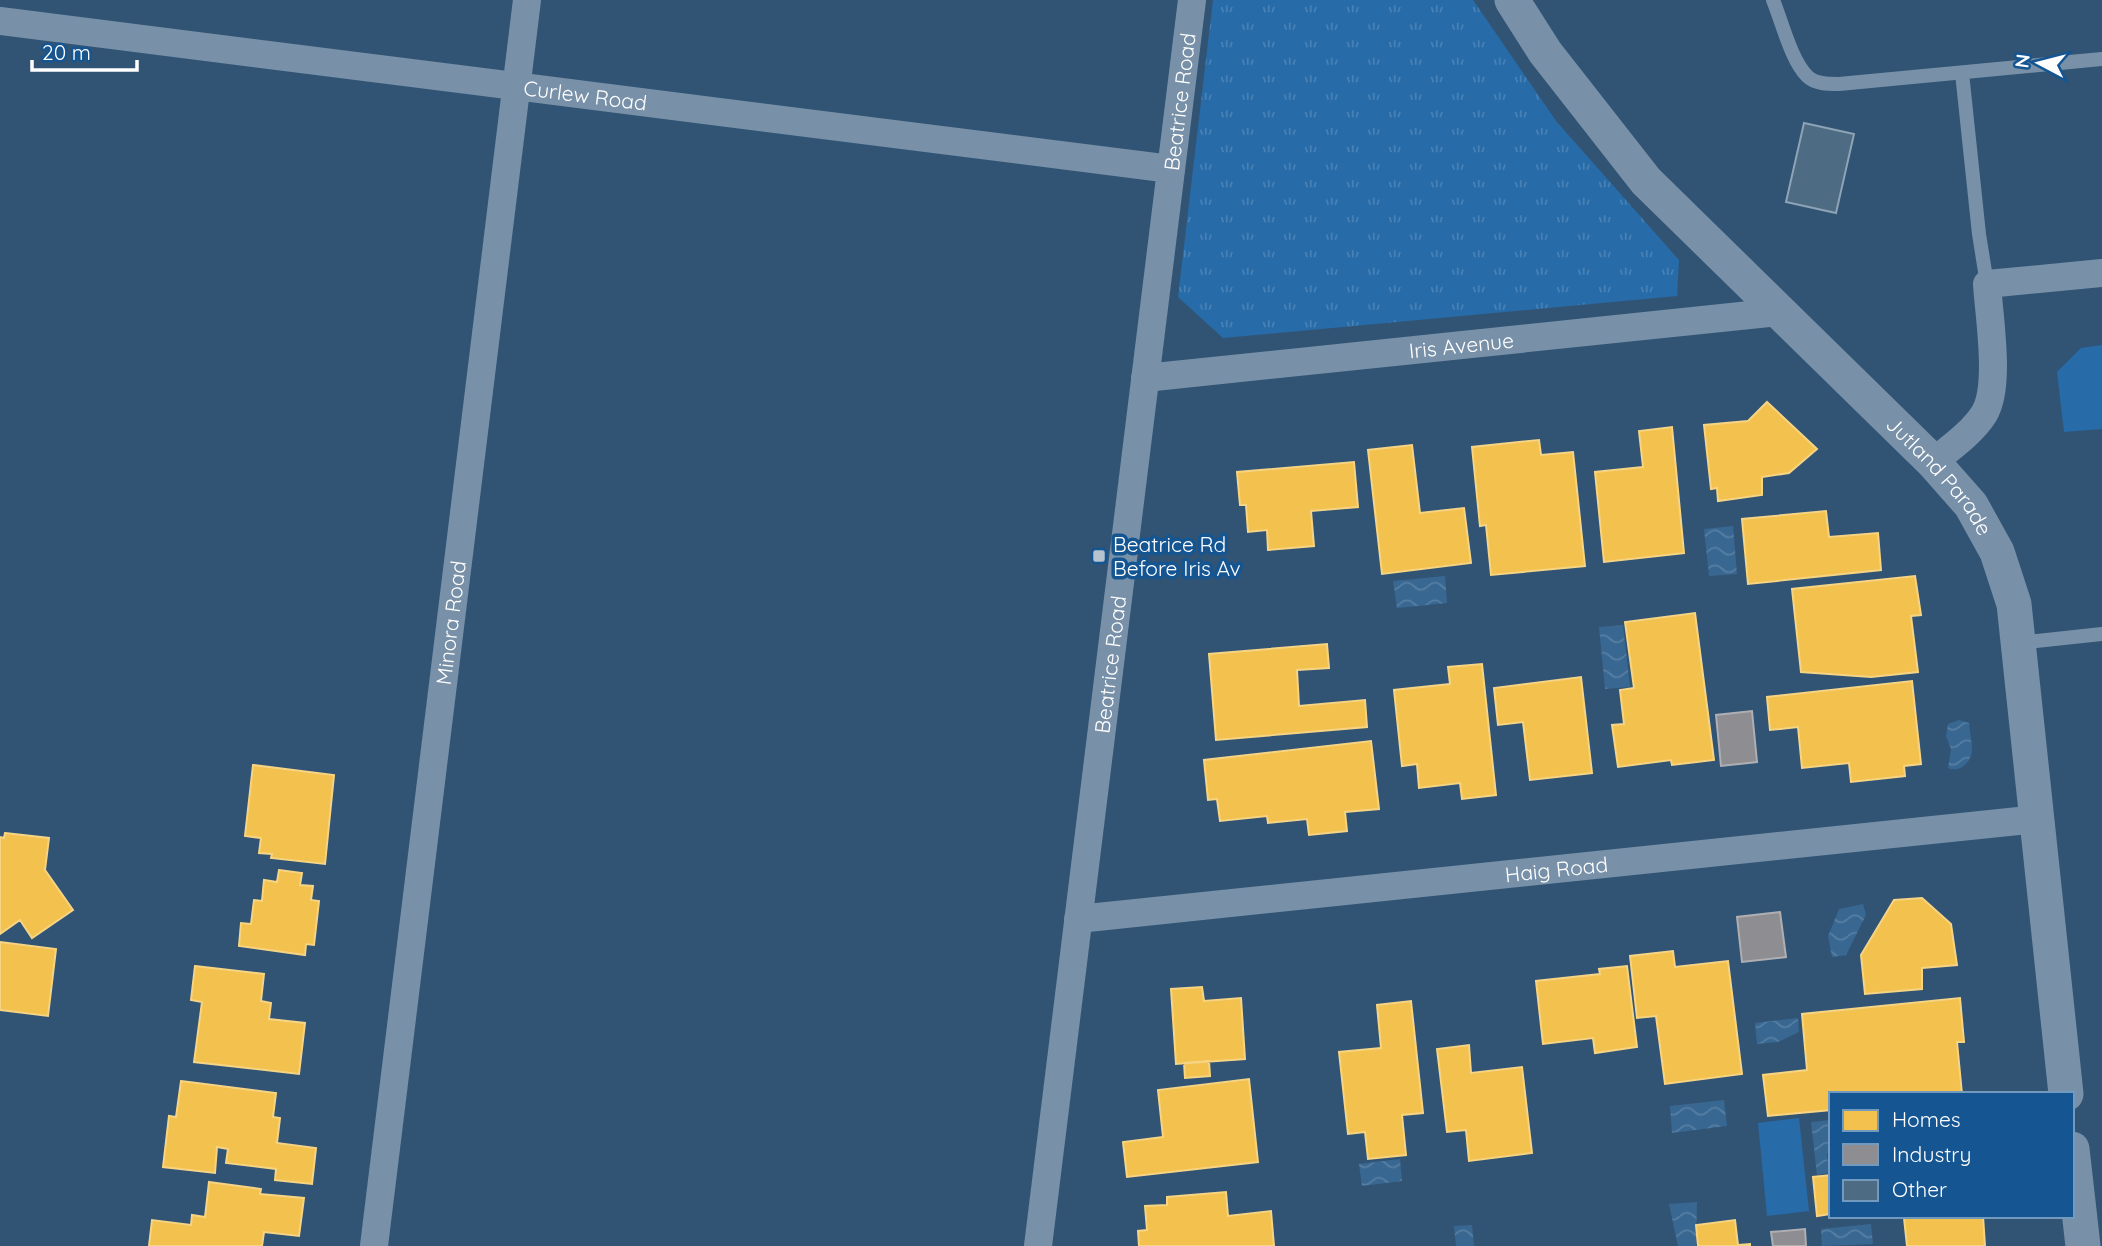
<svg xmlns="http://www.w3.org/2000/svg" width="2102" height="1246" viewBox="0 0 2102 1246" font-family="Quicksand,sans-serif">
<defs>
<pattern id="park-tufts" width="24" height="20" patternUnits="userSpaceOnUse" patternTransform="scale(1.75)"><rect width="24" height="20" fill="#276ba9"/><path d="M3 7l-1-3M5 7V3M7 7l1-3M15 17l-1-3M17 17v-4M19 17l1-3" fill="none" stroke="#4781b6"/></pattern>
<pattern id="water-waves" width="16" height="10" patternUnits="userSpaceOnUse" patternTransform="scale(1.75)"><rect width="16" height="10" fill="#386792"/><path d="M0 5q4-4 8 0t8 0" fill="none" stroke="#567ea2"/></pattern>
</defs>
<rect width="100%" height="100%" fill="#315475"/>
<path fill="#276ba9" d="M2102,345V429L2064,432L2057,372L2081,348Z
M1799,1118L1809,1211L1767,1216L1758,1123Z"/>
<path fill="url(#park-tufts)" d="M1213,0H1473L1556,121L1679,260L1677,296L1223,338L1178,297Z"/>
<path fill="url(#water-waves)" d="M1733,526L1737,574L1709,576L1704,529Z
M1445,576L1447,603L1397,608L1393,581Z
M1623,625L1630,687L1605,689L1599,627Z
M1959,720L1969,723C1970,731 1972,743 1972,751C1971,763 1959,773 1948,768L1951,749L1946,736L1948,724Z
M1863,904L1866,915L1846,955L1832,957L1828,936L1839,909Z
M1798,1018L1799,1032L1778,1042L1757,1044L1755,1023Z
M1724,1100L1727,1126L1672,1133L1670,1106Z
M1831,1120V1153L1827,1154L1829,1173L1817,1175L1811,1122Z
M1400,1159L1402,1181L1362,1186L1359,1164Z
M1697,1202L1696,1246H1678L1669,1204Z
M1871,1224L1873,1244L1822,1246L1821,1229Z
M1472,1225L1474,1246H1456L1454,1226Z"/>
<path fill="#f2c14e" stroke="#f6d483" stroke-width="2" d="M1767,402L1817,449L1789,473L1762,477V495L1718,501L1717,488L1711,489L1704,425L1748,421Z
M1672,427L1684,553L1604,562L1595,472L1643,467L1639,431Z
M1539,440L1541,455L1573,452L1585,566L1491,575L1486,525L1480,526L1472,447Z
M1412,445L1420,513L1464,508L1471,563L1382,574L1368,450Z
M1354,462L1358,507L1311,511L1314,546L1268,550L1267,530L1248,532L1246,505H1240L1237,472Z
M1826,511L1829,537L1878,533L1881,570L1748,584L1742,519Z
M1915,576L1921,615L1911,616L1918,672L1871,677L1801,672L1792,589Z
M1695,613L1714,760L1672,765L1671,760L1618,767L1612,725L1624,724L1620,690L1634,688L1625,622Z
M1327,644L1329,668L1297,670L1299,706L1365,700L1367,727L1216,740L1209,654Z
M1482,664L1496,795L1462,799L1460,783L1419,788L1417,764L1402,766L1394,690L1450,684L1448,667Z
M1581,677L1592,773L1530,780L1523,722L1498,725L1494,688Z
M1912,681L1921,764L1904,766L1905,776L1851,782L1849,763L1802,768L1798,727L1770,730L1767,697Z
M1371,741L1379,809L1345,812L1347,831L1309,835L1307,819L1268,823L1267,816L1220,821L1217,799L1208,800L1204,760Z
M253,765L334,775L325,864L271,858L272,854L259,853L261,838L245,836Z
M5,833L49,838L45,870L73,910L32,938L20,920L0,934V837L4,838Z
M279,870L302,873L300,885L313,886L311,900L319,901L314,945L306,944L305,955L239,946L241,923L251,924L254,900L262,901L264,880L277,882Z
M1922,898L1951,924L1957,965L1922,968V989L1865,994L1861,955L1894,900Z
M0,942L56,949L48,1016L0,1010Z
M1673,951L1675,967L1728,961L1742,1074L1665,1084L1656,1016L1637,1018L1630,956Z
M195,966L264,974L261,1001L271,1003L269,1019L305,1023L299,1074L194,1062L202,1002L191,1000Z
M1627,966L1637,1047L1595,1053L1593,1038L1543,1044L1536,981L1600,974L1599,969Z
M1202,987L1204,1001L1241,998L1245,1059L1176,1064L1171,989Z
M1960,998L1964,1042H1957L1962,1094H1831V1110L1768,1116L1763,1075L1807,1070L1802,1014Z
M1411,1001L1423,1113L1402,1115L1406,1155L1368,1159L1365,1132L1348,1134L1339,1052L1381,1048L1377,1005Z
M1469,1045L1471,1073L1522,1067L1532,1153L1469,1161L1466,1130L1447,1132L1437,1049Z
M1209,1061L1210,1076L1185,1078L1184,1063Z
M1249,1079L1258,1162L1127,1177L1123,1142L1163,1137L1158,1090Z
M181,1081L276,1093L273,1117L280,1118L277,1143L316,1148L312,1184L275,1180L276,1169L226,1163L228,1149L217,1147L215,1173L163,1167L169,1116L176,1117Z
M1831,1175V1214L1817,1216L1813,1177Z
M209,1182L261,1189L260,1194L304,1198L299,1236L264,1232L262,1246H149L152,1220L191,1225L192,1215L205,1217Z
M1226,1192L1228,1216L1271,1211L1274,1246H1139L1138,1231L1147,1230L1145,1206L1167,1205V1197Z
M1922,1216H1983L1985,1246H1907L1904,1218Z
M1735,1220L1738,1245L1750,1244V1246H1698L1696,1225Z"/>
<path fill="#8d8d92" stroke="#afafb3" stroke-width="2" d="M1752,711L1757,762L1721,766L1716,715Z
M1780,912L1786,957L1742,962L1737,917Z
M1805,1229L1806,1246H1773L1771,1232Z"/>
<path fill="#4e6b84" stroke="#8da3b6" stroke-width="2" d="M1804,123L1854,134L1836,213L1786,202Z"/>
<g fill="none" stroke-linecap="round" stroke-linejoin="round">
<path stroke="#7891a8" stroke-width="14" d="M1773,0C1782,22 1791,60 1807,76C1815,84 1828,84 1839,84L2102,59
M1962,73L1979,234L1987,284
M2018,643L2102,634"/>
<g stroke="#7891a8" stroke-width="28">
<path id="s1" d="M0,21L1171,169"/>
<path id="s2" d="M1145,378L1779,312"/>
<path d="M1933,462C1950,448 1972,433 1984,414C2001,387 1989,317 1987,284L2102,273"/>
<path id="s3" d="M1078,919L2037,819"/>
<path id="s4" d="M374,1246L527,0"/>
<path id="s5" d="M1038,1246L1192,0"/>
</g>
<g stroke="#7891a8" stroke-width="35">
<path id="s6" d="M1512,0L1545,52L1646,181L1933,462L1971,505L1997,552L2014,604L2066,1094"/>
<path d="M2072,1149L2083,1246"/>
</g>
</g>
<rect fill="#b7c3cf" stroke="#145592" stroke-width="2.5" x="1092" y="549" width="14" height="14" rx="3.5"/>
<g text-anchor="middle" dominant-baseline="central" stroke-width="7" stroke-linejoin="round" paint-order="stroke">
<g font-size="21" fill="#fff" stroke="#145592">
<text stroke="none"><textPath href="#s1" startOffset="590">Curlew Road</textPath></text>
<text stroke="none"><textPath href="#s5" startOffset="1153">Beatrice Road</textPath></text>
<text stroke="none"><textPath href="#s2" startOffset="318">Iris Avenue</textPath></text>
<text stroke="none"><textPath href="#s6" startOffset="642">Jutland Parade</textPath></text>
<text stroke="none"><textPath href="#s4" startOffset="628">Minora Road</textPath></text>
<text stroke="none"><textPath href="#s5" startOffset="586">Beatrice Road</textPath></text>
<text stroke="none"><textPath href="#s3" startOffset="481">Haig Road</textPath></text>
</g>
<g font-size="21" fill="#fff" stroke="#145592" text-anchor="start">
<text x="1113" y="544">Beatrice Rd<tspan x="1113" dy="24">Before Iris Av</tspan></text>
</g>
</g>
<rect x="1829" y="1092" width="245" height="126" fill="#145592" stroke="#7299be" stroke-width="2"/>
<rect x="1843" y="1110" width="35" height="21" fill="#f2c14e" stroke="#7299be" stroke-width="2"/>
<text x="1892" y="1127" font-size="21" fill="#ffffff">Homes</text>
<rect x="1843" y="1144" width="35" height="21" fill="#8d8d92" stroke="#7299be" stroke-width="2"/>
<text x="1892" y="1162" font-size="21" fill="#ffffff">Industry</text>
<rect x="1843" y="1180" width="35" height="21" fill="#4e6b84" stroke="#7299be" stroke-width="2"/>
<text x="1892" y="1197" font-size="21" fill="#ffffff">Other</text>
<g transform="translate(2039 63) rotate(277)" stroke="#145592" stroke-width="5" paint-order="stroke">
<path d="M0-5L12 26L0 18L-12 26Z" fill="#ffffff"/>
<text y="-10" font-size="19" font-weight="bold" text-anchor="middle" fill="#ffffff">N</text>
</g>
<path d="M32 60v10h105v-10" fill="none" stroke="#ffffff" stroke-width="3.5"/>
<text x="42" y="60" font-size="21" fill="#ffffff" stroke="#145592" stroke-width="5" paint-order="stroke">20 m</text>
</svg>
